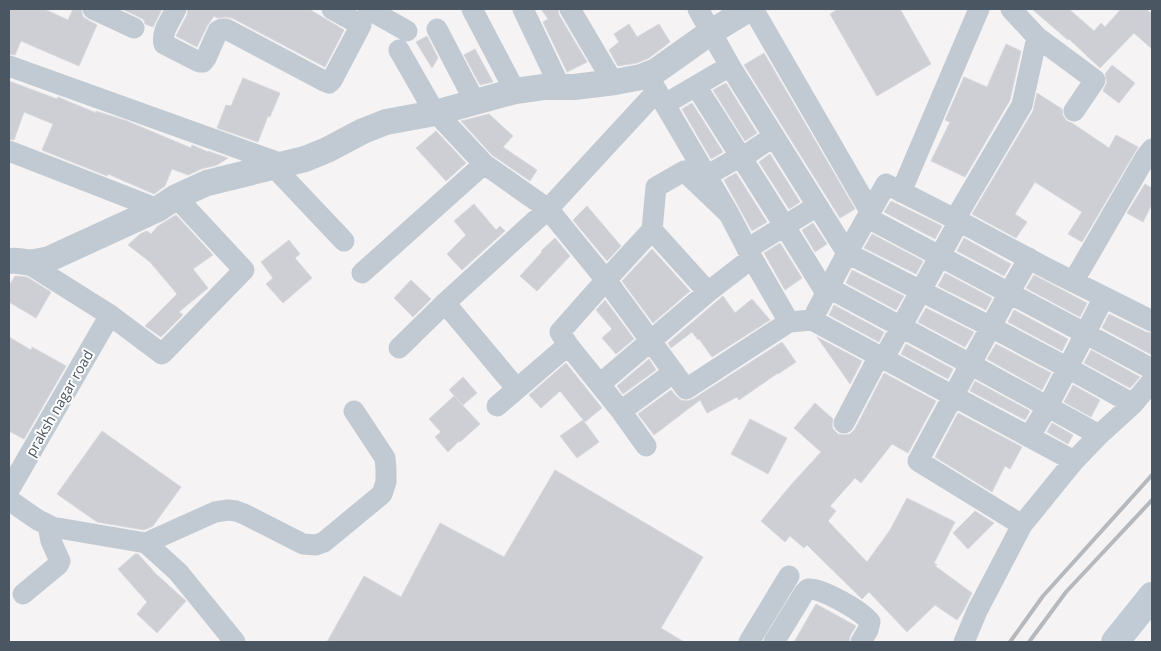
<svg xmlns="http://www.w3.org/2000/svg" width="1161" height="651" viewBox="0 0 1161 651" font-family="'Open Sans',sans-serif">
<rect width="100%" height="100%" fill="#f5f3f3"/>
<path fill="#cdcfd5" stroke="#d7d9de" d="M9,9H44L68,20L73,9H81L83,17L88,20L97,25L79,66L21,41L15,55L9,54Z
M122,9H162L153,27L145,24L144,20L139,17Z
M188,9H309L344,30L325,67L232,18L226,17L217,18L214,16L207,26L197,47L176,36L187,15Z
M541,9H558L559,15L587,62L567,72L543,22L548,19Z
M838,9H900L931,64L877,96L830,14Z
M1032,9H1069L1094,31L1101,23L1105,27L1121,9H1146L1152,14V49L1134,33L1100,68L1069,39L1068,40Z
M629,24L637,37L659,24L670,42L649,58L637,63L618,66L609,50L619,42L614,34Z
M427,36L438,58L432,68L416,42Z
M1006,44L1021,51L1010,100L965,177L931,161L950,122L945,120L964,77L987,87Z
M475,49L493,82L480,85L464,55Z
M764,53L855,209L840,218L744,65Z
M1112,65L1135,83L1119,103L1103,91L1107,82L1105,74Z
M243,78L280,93L270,117L268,116L258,142L217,128L226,105L231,106Z
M9,81L57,99L58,97L96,113V111L127,121L191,148L192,145L208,152V151L228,158L217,165L201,169L188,175L172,169L165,186L154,194L108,174L107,176L42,150L53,124L24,112L14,140L9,139Z
M726,83L757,133L745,141L713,90Z
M1037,93L1062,109L1063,116L1067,121L1072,123L1109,148L1116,135L1138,147L1082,242L1068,234L1082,212L1035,182L1015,214L1027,222L1016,238L972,214L1033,111Z
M692,103L723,152L711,159L682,109Z
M489,114L513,136L503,147L537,170L530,181L492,155L461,121Z
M436,131L466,163L446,181L416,148Z
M770,154L800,202L789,209L759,162Z
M736,173L767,222L752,231L724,180Z
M1145,184L1152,188V204L1143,222L1127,213Z
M891,201L942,226L935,239L884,212Z
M474,204L496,230L500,226L505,231L462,270L447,254L466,235L454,221Z
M587,206L621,246L607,261L573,220Z
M176,215L213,255L193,269L208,288L179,312L183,315L161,337L145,326L177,294L150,262L128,245L140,234L147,231L151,234L158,226Z
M813,223L827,244L815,252L802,230Z
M872,234L923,261L916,274L864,248Z
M555,238L570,256L537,291L520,276L542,252L541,251Z
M964,238L1011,264L1004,276L957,251Z
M289,240L300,254L295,258L312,278L283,303L266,284L273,278L261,262Z
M780,243L802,278L785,290L764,253Z
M652,249L690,291L653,323L622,281Z
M852,270L904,296L896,310L846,283Z
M945,273L992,298L986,310L938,286Z
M1034,275L1087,303L1080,317L1026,288Z
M15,276L27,277L51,292L36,318L9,302V286Z
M411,280L431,299L413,317L394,298Z
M723,296L735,313L752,299L770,320L712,357L699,339L698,340L692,332L671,348L668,343Z
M605,300L634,339L616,354L602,338L612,329L596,310Z
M834,305L884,332L879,342L829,315Z
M926,308L974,332L965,347L918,322Z
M1014,310L1068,339L1062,351L1008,322Z
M1109,314L1146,332L1152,333V355L1102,328Z
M9,337L31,350L32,347L66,366L24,439L9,431Z
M817,337L862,361L850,384Z
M782,342L796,362L778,374V373L739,400L737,397L707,413L700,400L654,435L638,414L671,390L676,396L681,400L687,401L693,399Z
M906,344L953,369L948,379L901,354Z
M996,344L1051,373L1042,390L987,359Z
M1091,350L1140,377L1130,388L1084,363Z
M649,359L656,370L623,394L617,386Z
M566,363L602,408L585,422L560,391L541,408L529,395Z
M884,373L936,401L908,453L892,444L861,483L855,478L830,506L836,511L828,521L867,562L890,530L907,498L955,522L934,563L937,565L935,566L972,593L963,611L957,620L935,605L907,632L869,592L862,599L807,545L804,548L790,536L785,542L761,521L790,486L821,452L794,428L815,403L833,419L832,424L833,429L838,434L844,435L850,434L855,429Z
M463,377L477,393L463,405L449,390Z
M975,381L1030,411L1025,420L970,391Z
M1073,385L1100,400L1091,417L1064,402Z
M454,396L480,424L460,442L459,441L448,452L435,437L441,432L429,419Z
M958,413L1022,447L1010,469L1005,466L992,492L935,457Z
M750,419L787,438L768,474L731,454Z
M583,420L599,442L577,458L560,436Z
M1052,423L1073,435L1068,444L1047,432Z
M102,431L181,487L153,526L144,530L97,522L57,494Z
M555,470L703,557L661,628L684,642H327L364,576L401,597L440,523L504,557Z
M975,511L994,523L968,549L953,533Z
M135,554H138L156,574L186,601L157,633L137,614L147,602L118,569Z
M816,604L856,626L850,636L849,642H794Z"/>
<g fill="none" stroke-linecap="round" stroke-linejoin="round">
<path stroke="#c1cad2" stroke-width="21" d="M93,9L134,28
M176,9C171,20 161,31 164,44L199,62H203L206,58L218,31L222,29H226L324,81L329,83L332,80L361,25L332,9
M368,9L407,31
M472,9L515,91
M523,9L560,87
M570,9L613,82
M698,9L730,66L847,253L991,327L1068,368L1133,404
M753,9L871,213
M437,29L475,102
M1037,37L1095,80L1074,111
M399,50L435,113L442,119L484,164L548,209L606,280L686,389L789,322L812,320L847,253L886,184L955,219L1050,270L1152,321
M9,66L282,164
M651,81L729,214L752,258L789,322
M696,86L784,225L826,293
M665,104L730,66
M9,151L158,209
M273,166L344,241
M706,176L741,156L742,158L774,136
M901,192L979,9
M868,218L1152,369
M955,219L1022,105L1037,37L1011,9
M652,230L708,292
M747,249L817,206
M26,262L110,315L162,354L244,270L176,197
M362,273L484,164
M1073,282L1145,158L1152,149
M829,288L970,364L1099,435
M445,303L517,389
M812,320L1074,461
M568,345L621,411L646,446
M399,348L445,303L548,209L657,91
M884,358L959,221
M600,384L708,292L752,258
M497,406L568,345L560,332L606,280L652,230L656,187L684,171L729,214
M621,411L674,372
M844,423L879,356
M1029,437L1048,406L1104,297
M9,490L110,315
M9,500L38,520L52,527L146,543L178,572L235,642
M1022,525L918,461L1009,293L1029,258
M146,543L215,512L228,510L236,511L244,514L303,544L316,545L324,542L382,494L386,482V469L385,458L354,411
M23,594L58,565L60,561L51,541L48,525
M749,642L789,576
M774,642L804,593L808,589C822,588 862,611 870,622L868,630L861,642
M964,642L977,611L1022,525L1074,461L1099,435L1133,404L1152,381"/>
<path stroke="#c1cad2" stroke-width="26" d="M9,261C15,260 19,261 25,262C33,263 41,261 49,259L158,209L176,197L207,183L305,159L327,150L363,131L386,122L435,113L515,91L544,87H574L615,82L641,77L656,71L711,32L749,9"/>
<path stroke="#c1cbd6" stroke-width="28" d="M1115,642L1152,596"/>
<path stroke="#b5b8bd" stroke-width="4" d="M1010,642L1043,596L1152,475
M1029,642L1066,592L1152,500"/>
</g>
<g text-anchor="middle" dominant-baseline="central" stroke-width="4" stroke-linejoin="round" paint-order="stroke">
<g font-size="14" fill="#4a5661" stroke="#fff">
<text transform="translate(59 403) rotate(-60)">praksh nagar road</text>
</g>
</g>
<rect width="1161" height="651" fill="none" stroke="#4a5661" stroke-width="20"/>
</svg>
